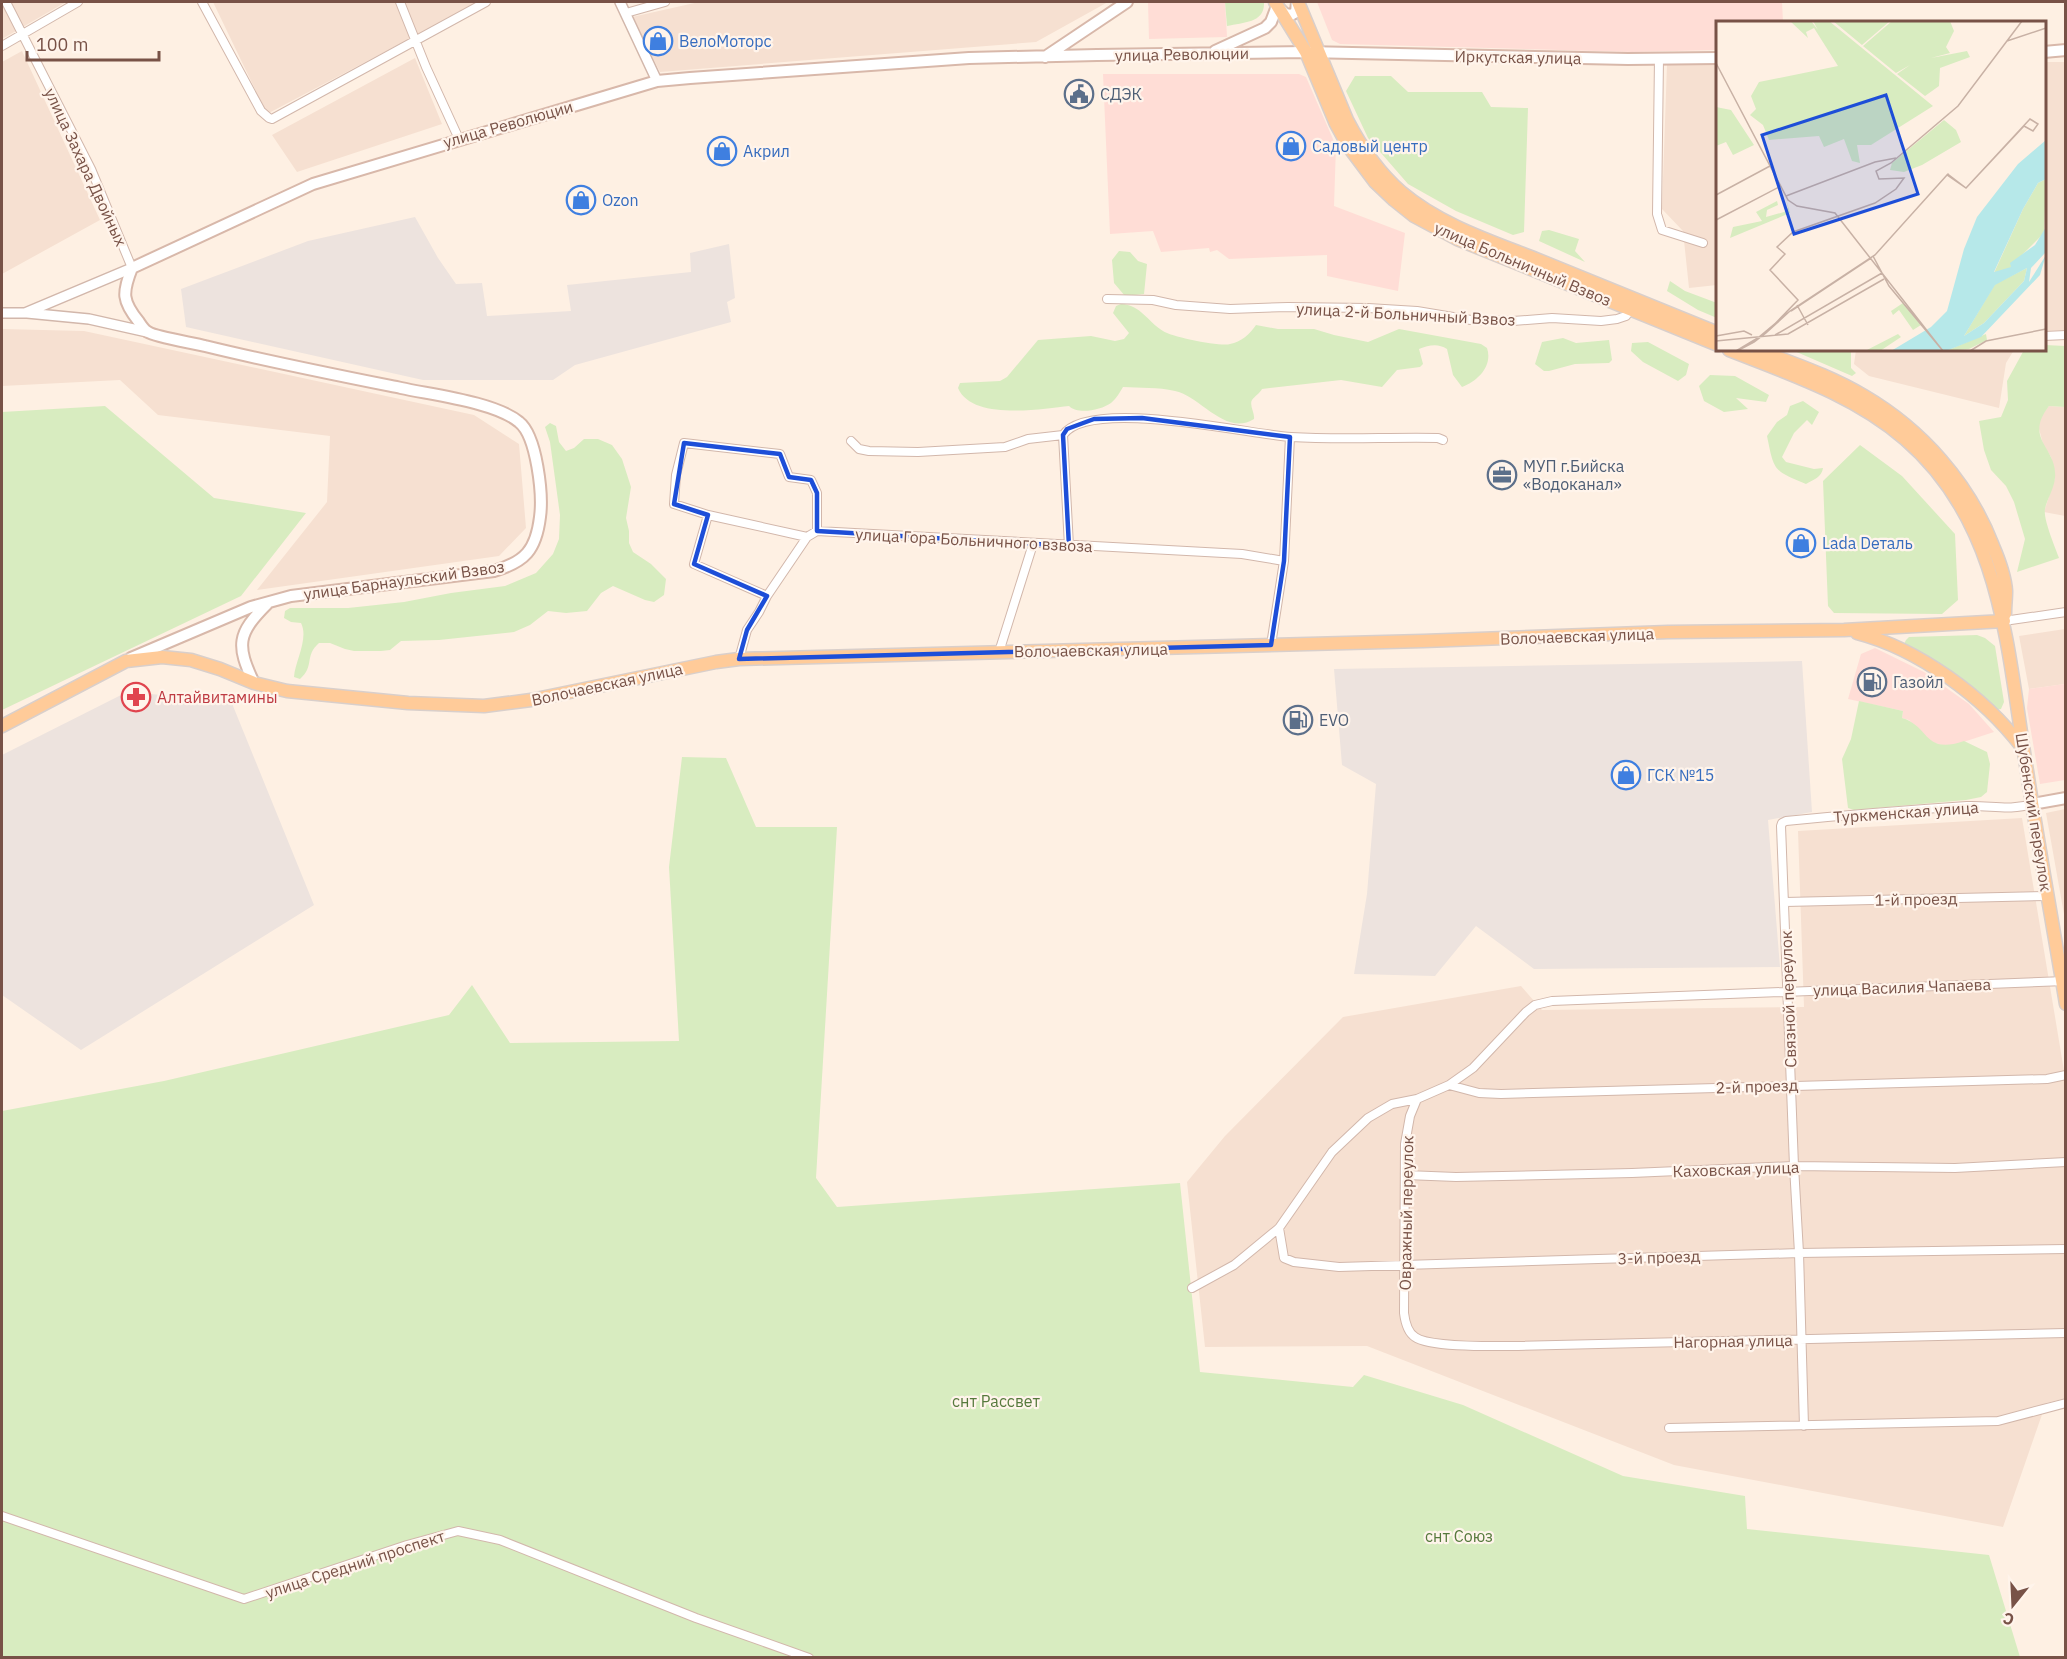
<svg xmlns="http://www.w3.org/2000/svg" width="2067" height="1659" viewBox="0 0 2067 1659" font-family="'IBM Plex Sans',sans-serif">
<rect width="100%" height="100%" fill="#fef0e3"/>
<path fill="#f6e0d1" d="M2,2H66L2,39Z
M213,2H479L267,114Z
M699,2H1108L1036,42L660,72L632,17Z
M22,51L100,220L2,274V62Z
M415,58L442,124L297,172L272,135Z
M2044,62H2066L2065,330L2045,331Z
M1667,64H1717V285L1689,288L1683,231L1662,209Z
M2,329L84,331L474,415L519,444L526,528L499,556L257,590L327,502L330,436L158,415L120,380L2,386Z
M1856,350H2014L2006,363L1999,408L1869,376L1854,364Z
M2049,406L2065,407V516L2044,512L2055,478L2051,457L2043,444L2038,425L2041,416Z
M2065,629V684L2029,689L2019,636Z
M2065,809H2066L2065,920L2046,813Z
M2022,818L2065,1077L2066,1398L2046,1403L2003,1527L1674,1465L1367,1346L1205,1347L1187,1182L1225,1136L1343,1017L1521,986L1542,1010L1804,1007L1798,831Z"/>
<path fill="#ffddd6" d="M1148,2H1225L1227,37L1149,39Z
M1317,2H1782L1783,22H1718L1717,50L1632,52L1340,44L1332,40Z
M1103,74H1299L1306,77L1336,146L1334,206L1405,233L1398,291L1327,276V255L1229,259L1217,250L1210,252L1209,248L1161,252L1153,231L1110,234Z
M1875,648L1924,672L1969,704L1994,732L1948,747L1929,741L1909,720L1902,718L1903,711L1848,699L1861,654Z
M2065,684V780L2040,784L2027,708L2029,689Z"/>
<path fill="#ede3de" d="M415,217L438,258L456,284L482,283L487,316L571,311L567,285L691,272L690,253L729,244L735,298L727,302L731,322L575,365L553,380H423L186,327L181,289L308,241Z
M1802,661L1812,812L1768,820L1780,967L1534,969L1476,926L1435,976L1354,974L1367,894L1376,784L1342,765L1334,669Z
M127,692L231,701L314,905L81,1050L2,995V755Z"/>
<path fill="#d8ecc0" d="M1225,2H1264C1265,23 1244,22 1227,26Z
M1355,76H1391L1408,92H1482L1491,107L1528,108L1524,232L1513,235L1456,211L1408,184L1368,138L1346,91Z
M1549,230L1579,239L1575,251L1585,262L1539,241L1542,231Z
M1119,251L1130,252L1138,261L1147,264L1144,294L1125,296L1114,283L1112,260Z
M1670,281L1685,291L1717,303V318L1698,310L1667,291Z
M1121,304C1141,305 1147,321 1163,331C1171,337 1222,347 1230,344C1241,342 1250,334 1256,325L1278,329H1314L1334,335L1368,342L1399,329L1481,344L1487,348C1493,366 1478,381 1462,387L1453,375L1447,349C1438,343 1429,345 1419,349L1423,364L1420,367L1397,370L1382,387L1341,380L1262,389C1260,393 1255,396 1252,400C1249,405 1255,413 1254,419C1226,437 1200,396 1175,391C1158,387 1140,388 1123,387C1120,392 1116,399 1111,403C1101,410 1078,415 1069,406C1041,409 972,421 958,388L960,383L1000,381L1007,377L1038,340L1091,336L1115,341L1124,339L1129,333L1113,313L1116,306Z
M1563,338L1576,343L1609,340L1612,360L1609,363L1575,364L1549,371H1544L1535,364L1542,342Z
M1648,342L1689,364L1686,375L1678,381L1643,362L1631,351L1632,343Z
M2045,345L2065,346V407L2049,406C2023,440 2058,447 2055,478C2054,489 2047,499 2045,509C2043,519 2055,547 2059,558L2017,572L2025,539L2014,502L2006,486L1991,470L1984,450L1979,421L2001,417L2008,400L2007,381L2024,350H2044Z
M1792,350H1851V368L1856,373L1852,376Z
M1710,375L1735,376L1769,395L1766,402L1736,398L1748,409L1724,412L1704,401L1699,386Z
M1803,401L1819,412L1812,425L1807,420L1794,433L1782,457L1786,462L1814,469L1823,468C1822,477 1813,480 1806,484C1773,471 1774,470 1767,436L1777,422L1787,415L1790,406Z
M105,406L214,498L306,513L241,596L2,710V412Z
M550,423L556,426L559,442L566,451L574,448L584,439H598L612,445L622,459L631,487L626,518L629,531V543L633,552L651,564L666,579L664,595L654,602L645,600L613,586L601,593L587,611L566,613L548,611L530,625L514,632L439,640L401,641L390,650L381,651H354L345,649L330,643H319C304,656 315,666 300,679L294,677C295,661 309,639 301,623L291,622L284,618L285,611L290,608H348L404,602L451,593L505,586L536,573L553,554L559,539L560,515L550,442L545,427Z
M1860,445L1902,476L1955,534L1958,600L1942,614L1834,613L1828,606L1823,481Z
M1977,635L1985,638L1995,646L2004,702L2001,709L1995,710L1906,648L1904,644L1906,640L1909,637Z
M1859,701L1903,711L1902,718C1930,726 1923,755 1964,741L1987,752L1990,764L1987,792L1981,797L1966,800L1854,810L1848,808L1842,759L1851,739Z
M682,757L726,758L756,827H837L816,1178L837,1207L1180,1183L1200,1372L1353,1387L1364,1375L1463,1405L1623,1476L1745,1496L1747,1529L1989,1555L2020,1657L2,1658V1111L164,1081L449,1015L472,985L510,1043L679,1041L669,867Z"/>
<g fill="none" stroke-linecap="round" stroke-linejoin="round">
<g stroke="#d2b7ab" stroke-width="10">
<path id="minor" d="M6,2L91,169L132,268
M202,2L261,111L269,118L272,119L486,2
M400,2L426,67L459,139
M626,13L665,2
M2,46L78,2
M1659,58L1657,214L1662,230L1703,243
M1107,299L1153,300L1176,305L1230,309L1288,307L1368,308L1417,311L1471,320L1513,321L1552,318L1601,321L1617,319L1626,316L1630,310
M2044,336L2066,335
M851,441L859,449L869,451L918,452L1005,447L1028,439L1063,435
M708,515L694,564L767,596
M807,537L708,515L674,504L676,475L684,443L780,454L789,477L811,480L817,493V531
M1069,546L1063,435C1089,397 1247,434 1291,437C1340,440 1389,437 1438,438L1443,440
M2004,621L2066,612
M1271,645L1284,561L1290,437
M999,652L1033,544
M739,659L747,630L759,612L767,596L807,537L817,531L1242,554L1284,561
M1785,902L2047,896
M1449,1085L1479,1093L1501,1094L2047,1079L2066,1075
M1417,1099L1410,1116L1405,1144L1404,1313C1405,1321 1407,1332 1415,1337C1430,1348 1497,1346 1518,1346L2066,1333
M1406,1175L1456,1177L1632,1173L1794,1166L1955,1168L2066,1162
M1279,1228L1284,1258L1294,1262L1339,1267L1799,1253L2066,1249
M1192,1288L1234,1265L1279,1228L1332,1152L1368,1118L1392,1104L1417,1099L1449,1085L1473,1068L1526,1012L1535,1005L1552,1001L2065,981
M1804,1426L1799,1253L1794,1166L1781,826L1782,823L1786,821C1846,815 1907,810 1967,806C1990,805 2010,811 2032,804
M1669,1428L1998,1421L2066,1403
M2,1516L244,1599L407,1545L458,1531L500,1540L696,1618L809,1658"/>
</g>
<g stroke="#d2b7ab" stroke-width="12">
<path id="tertiary" d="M620,2L657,81
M2,313H25L132,268
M27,313L89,319L147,332"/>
</g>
<g stroke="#d8b8aa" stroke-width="14">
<path id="secondary" d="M1215,51L1265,28L1271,22L1277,6L1285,14L1291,15L1296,12L1297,2
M2044,52L2066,50
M1045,57L1127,2
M131,658L251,607L291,596L494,571C525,562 536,550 540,517C543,495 537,436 519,422C495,402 433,395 401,388C336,375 270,362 205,346C194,343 155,337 148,332C144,330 141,325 139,322C122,301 122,293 132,268L313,184L657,81L690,78L969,58L1097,55L1306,52L1628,59L1718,58
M254,683C236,645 237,634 267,604
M2032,804L2066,798"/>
</g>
<g stroke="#d9cfcb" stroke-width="15">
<path id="primary" d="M1275,2L1306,52L1336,124L1348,146L1375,182L1394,200L1414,216L1457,239L1718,345
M1298,2L1347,120C1361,147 1378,172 1401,192C1440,225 1490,241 1536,259C1596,284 1657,308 1718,333
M1729,350C1790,374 1854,395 1905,439C2004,524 2007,652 2027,771C2039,849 2053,926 2066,1004
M1758,350C1794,364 1831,376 1864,396C1922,430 1969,483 1993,546C1999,560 2005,576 2006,591C2006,598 2005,606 2005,614
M1857,633C1919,649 1984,697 2022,747
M2,726L126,661L162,657L191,660L220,669L254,683L287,691L408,703L484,706L531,700L716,662L739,659L1423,641L1668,632L1844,630L2004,621"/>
</g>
<use href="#minor" stroke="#fff" stroke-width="8"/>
<use href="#tertiary" stroke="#fff" stroke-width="9"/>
<use href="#secondary" stroke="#fff" stroke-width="10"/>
<use href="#primary" stroke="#ffcb99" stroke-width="12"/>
</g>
<path fill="none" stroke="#1d4ed8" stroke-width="4.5" stroke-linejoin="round" d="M1142,418L1290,437L1284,561L1271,645L739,659L747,630L767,596L694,564L708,515L674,504L684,443L780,454L789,477L811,480L817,493V531L1069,546L1063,435L1067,429L1094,419Z"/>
<defs>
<g id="shop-ring" transform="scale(1.5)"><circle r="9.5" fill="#fff4eb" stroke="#3f7fe0" stroke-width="1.5"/><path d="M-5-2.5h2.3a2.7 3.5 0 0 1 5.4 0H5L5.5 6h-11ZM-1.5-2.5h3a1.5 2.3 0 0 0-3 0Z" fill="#3f7fe0"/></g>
<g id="civic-ring" transform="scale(1.5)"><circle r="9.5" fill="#fff4eb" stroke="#5c6f8a" stroke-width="1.5"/><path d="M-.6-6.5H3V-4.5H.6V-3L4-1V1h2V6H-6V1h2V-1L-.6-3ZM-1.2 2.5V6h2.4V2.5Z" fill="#5c6f8a"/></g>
<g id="office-ring" transform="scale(1.5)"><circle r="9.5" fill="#fff4eb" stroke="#5c6f8a" stroke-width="1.5"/><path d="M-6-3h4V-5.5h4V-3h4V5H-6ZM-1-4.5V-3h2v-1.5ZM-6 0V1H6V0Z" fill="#5c6f8a"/></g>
<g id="fuel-ring" transform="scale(1.5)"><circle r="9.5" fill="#fff4eb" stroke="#5c6f8a" stroke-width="1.5"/><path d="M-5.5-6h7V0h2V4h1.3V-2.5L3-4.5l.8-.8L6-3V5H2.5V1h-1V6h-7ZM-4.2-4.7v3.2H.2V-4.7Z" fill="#5c6f8a"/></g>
<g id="pharmacy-ring" transform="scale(1.5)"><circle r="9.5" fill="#fff4eb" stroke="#e0444e" stroke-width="1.5"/><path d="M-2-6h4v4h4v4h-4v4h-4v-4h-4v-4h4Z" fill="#e0444e"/></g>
</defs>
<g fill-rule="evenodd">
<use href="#shop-ring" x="658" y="41"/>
<use href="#civic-ring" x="1079" y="94"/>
<use href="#shop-ring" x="1291" y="146"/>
<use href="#shop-ring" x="722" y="151"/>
<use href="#shop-ring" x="581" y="200"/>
<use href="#office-ring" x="1502" y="475"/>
<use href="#shop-ring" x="1801" y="543"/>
<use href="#fuel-ring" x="1872" y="682"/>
<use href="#pharmacy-ring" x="136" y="697"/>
<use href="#fuel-ring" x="1298" y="720"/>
<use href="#shop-ring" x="1626" y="775"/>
</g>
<g text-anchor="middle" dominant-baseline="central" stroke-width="4.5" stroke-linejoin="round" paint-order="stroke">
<g font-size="16" fill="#366cbe" stroke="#fff4eb" text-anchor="start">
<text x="679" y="41">ВелоМоторс</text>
<text x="1312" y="146">Садовый центр</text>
<text x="743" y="151">Акрил</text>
<text x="602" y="200">Ozon</text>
<text x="1822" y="543">Lada Dеталь</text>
<text x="1647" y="775">ГСК №15</text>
</g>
<g font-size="16" fill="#785247" stroke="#fff4eb">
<text transform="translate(1182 54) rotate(-1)">улица Революции</text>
<text transform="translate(1518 57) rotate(1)">Иркутская улица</text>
<text transform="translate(508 124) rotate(-16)">улица Революции</text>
<text transform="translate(86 167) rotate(65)">улица Захара Двойных</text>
<text transform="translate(1523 264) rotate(23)">улица Больничный Взвоз</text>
<text transform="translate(1406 314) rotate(3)">улица 2-й Больничный Взвоз</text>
<text transform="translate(974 540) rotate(3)">улица Гора Больничного взвоза</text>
<text transform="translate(404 580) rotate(-8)">улица Барнаульский Взвоз</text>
<text transform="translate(1577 636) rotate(-2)">Волочаевская улица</text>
<text transform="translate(1091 650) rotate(-1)">Волочаевская улица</text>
<text transform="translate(607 684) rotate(-12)">Волочаевская улица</text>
<text transform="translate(1906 812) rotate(-4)">Туркменская улица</text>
<text transform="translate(2034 812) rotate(81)">Шубенский переулок</text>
<text transform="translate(1916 899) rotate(-1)">1-й проезд</text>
<text transform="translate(1902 987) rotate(-2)">улица Василия Чапаева</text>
<text transform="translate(1788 999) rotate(-92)">Связной переулок</text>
<text transform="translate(1757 1086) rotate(-2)">2-й проезд</text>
<text transform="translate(1736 1169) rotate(-2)">Каховская улица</text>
<text transform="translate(1406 1213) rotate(-89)">Овражный переулок</text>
<text transform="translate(1659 1257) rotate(-2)">3-й проезд</text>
<text transform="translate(1733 1341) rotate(-1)">Нагорная улица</text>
<text transform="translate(355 1564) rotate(-18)">улица Средний проспект</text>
</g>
<g font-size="16" fill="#4e5e75" stroke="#fff4eb" text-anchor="start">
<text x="1100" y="94">СДЭК</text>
<text x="1523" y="466">МУП г.Бийска<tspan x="1523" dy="18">«Водоканал»</tspan></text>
<text x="1893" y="682">Газойл</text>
<text x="1319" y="720">EVO</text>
</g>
<g font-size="16" fill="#be3a42" stroke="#fff4eb" text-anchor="start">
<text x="157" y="697">Алтайвитамины</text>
</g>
<g font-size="16" fill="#56793c" stroke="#fff4eb">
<text x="996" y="1401">снт Рассвет</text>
<text x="1459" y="1536">снт Союз</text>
</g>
</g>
<g transform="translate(1716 21)">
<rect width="330" height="330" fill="#fef0e3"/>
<path d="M74,0H95L102,9L97,0H113L217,85L155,124H141L144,142L136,140L128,118L108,126L103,115L53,119L47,104L34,94L40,88L35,75L43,61L122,45L98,7L90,11L92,17ZM117,0H174L146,24ZM176,0H234L238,10L230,26L234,32L215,37L251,30L254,36L224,47L223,65L209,75L181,53L194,44L180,52L147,25ZM0,86L15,89L38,124L17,134L10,121L0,125ZM228,99L240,109L245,121L206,144L188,151L174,149L176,142ZM330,158L328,212L297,243L314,232L311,241L276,260L293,248L278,252L307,188L322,162ZM70,178L74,192L14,217L17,206L46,200L40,191L61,180L62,184L51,189L50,196L68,191L72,187ZM311,247L308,260L268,302L248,315L279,263ZM187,282L205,304L197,309L183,289L177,294L175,290ZM182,313L185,316L164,330H149ZM270,313L271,319L253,328L230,330Z" fill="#d8ecc0"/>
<path d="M330,119V158L322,162L307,188L278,251L295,246L294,242L319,224L330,206V231L315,247L313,261L330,234L324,254L265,316L230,330H175L215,306L231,290L248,228L261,196L302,143ZM311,247L308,260L268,302L248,315L279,264Z" fill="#b6e8e9" fill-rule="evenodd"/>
<path fill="none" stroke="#c8b1a5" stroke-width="1.5" d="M291,20L330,7M0,42L72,179L81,185L119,192L227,330M0,174L54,145M70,175L159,141L180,137M0,199L65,165M157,235L173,265L227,330M81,284L92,304M75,290L155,237M59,314L166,252M0,315L28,310L36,314M0,320L72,313L168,258M20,330L50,312L82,279L54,249L69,233L61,226L77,211L159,182L180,168L188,157L163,158L160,150L175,142L242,85L306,0M21,330L37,321L74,290L159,234L231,154L232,153L233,154L250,167L314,98L322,103L317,110L308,105L250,167L231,154L159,234L74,290L50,312L38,321L21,330M254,330L270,320L330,308"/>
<path fill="#1d4ed8" fill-opacity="0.15" stroke="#1d4ed8" stroke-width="3" d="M170,74L202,173L78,213L46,114Z"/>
<rect width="330" height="330" fill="none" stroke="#785247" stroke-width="3"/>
</g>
<rect width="2067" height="1659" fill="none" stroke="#785247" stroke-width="6"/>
<g transform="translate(2013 1605) rotate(198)" stroke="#fff4eb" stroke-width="4.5" paint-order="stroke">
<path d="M0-4.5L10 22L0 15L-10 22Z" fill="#785247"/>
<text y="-9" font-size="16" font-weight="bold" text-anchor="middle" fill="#785247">С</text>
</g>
<path d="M27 51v9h132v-9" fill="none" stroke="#785247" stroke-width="3"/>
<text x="36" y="51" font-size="18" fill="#785247" stroke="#fff4eb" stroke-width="4.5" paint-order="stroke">100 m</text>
</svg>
